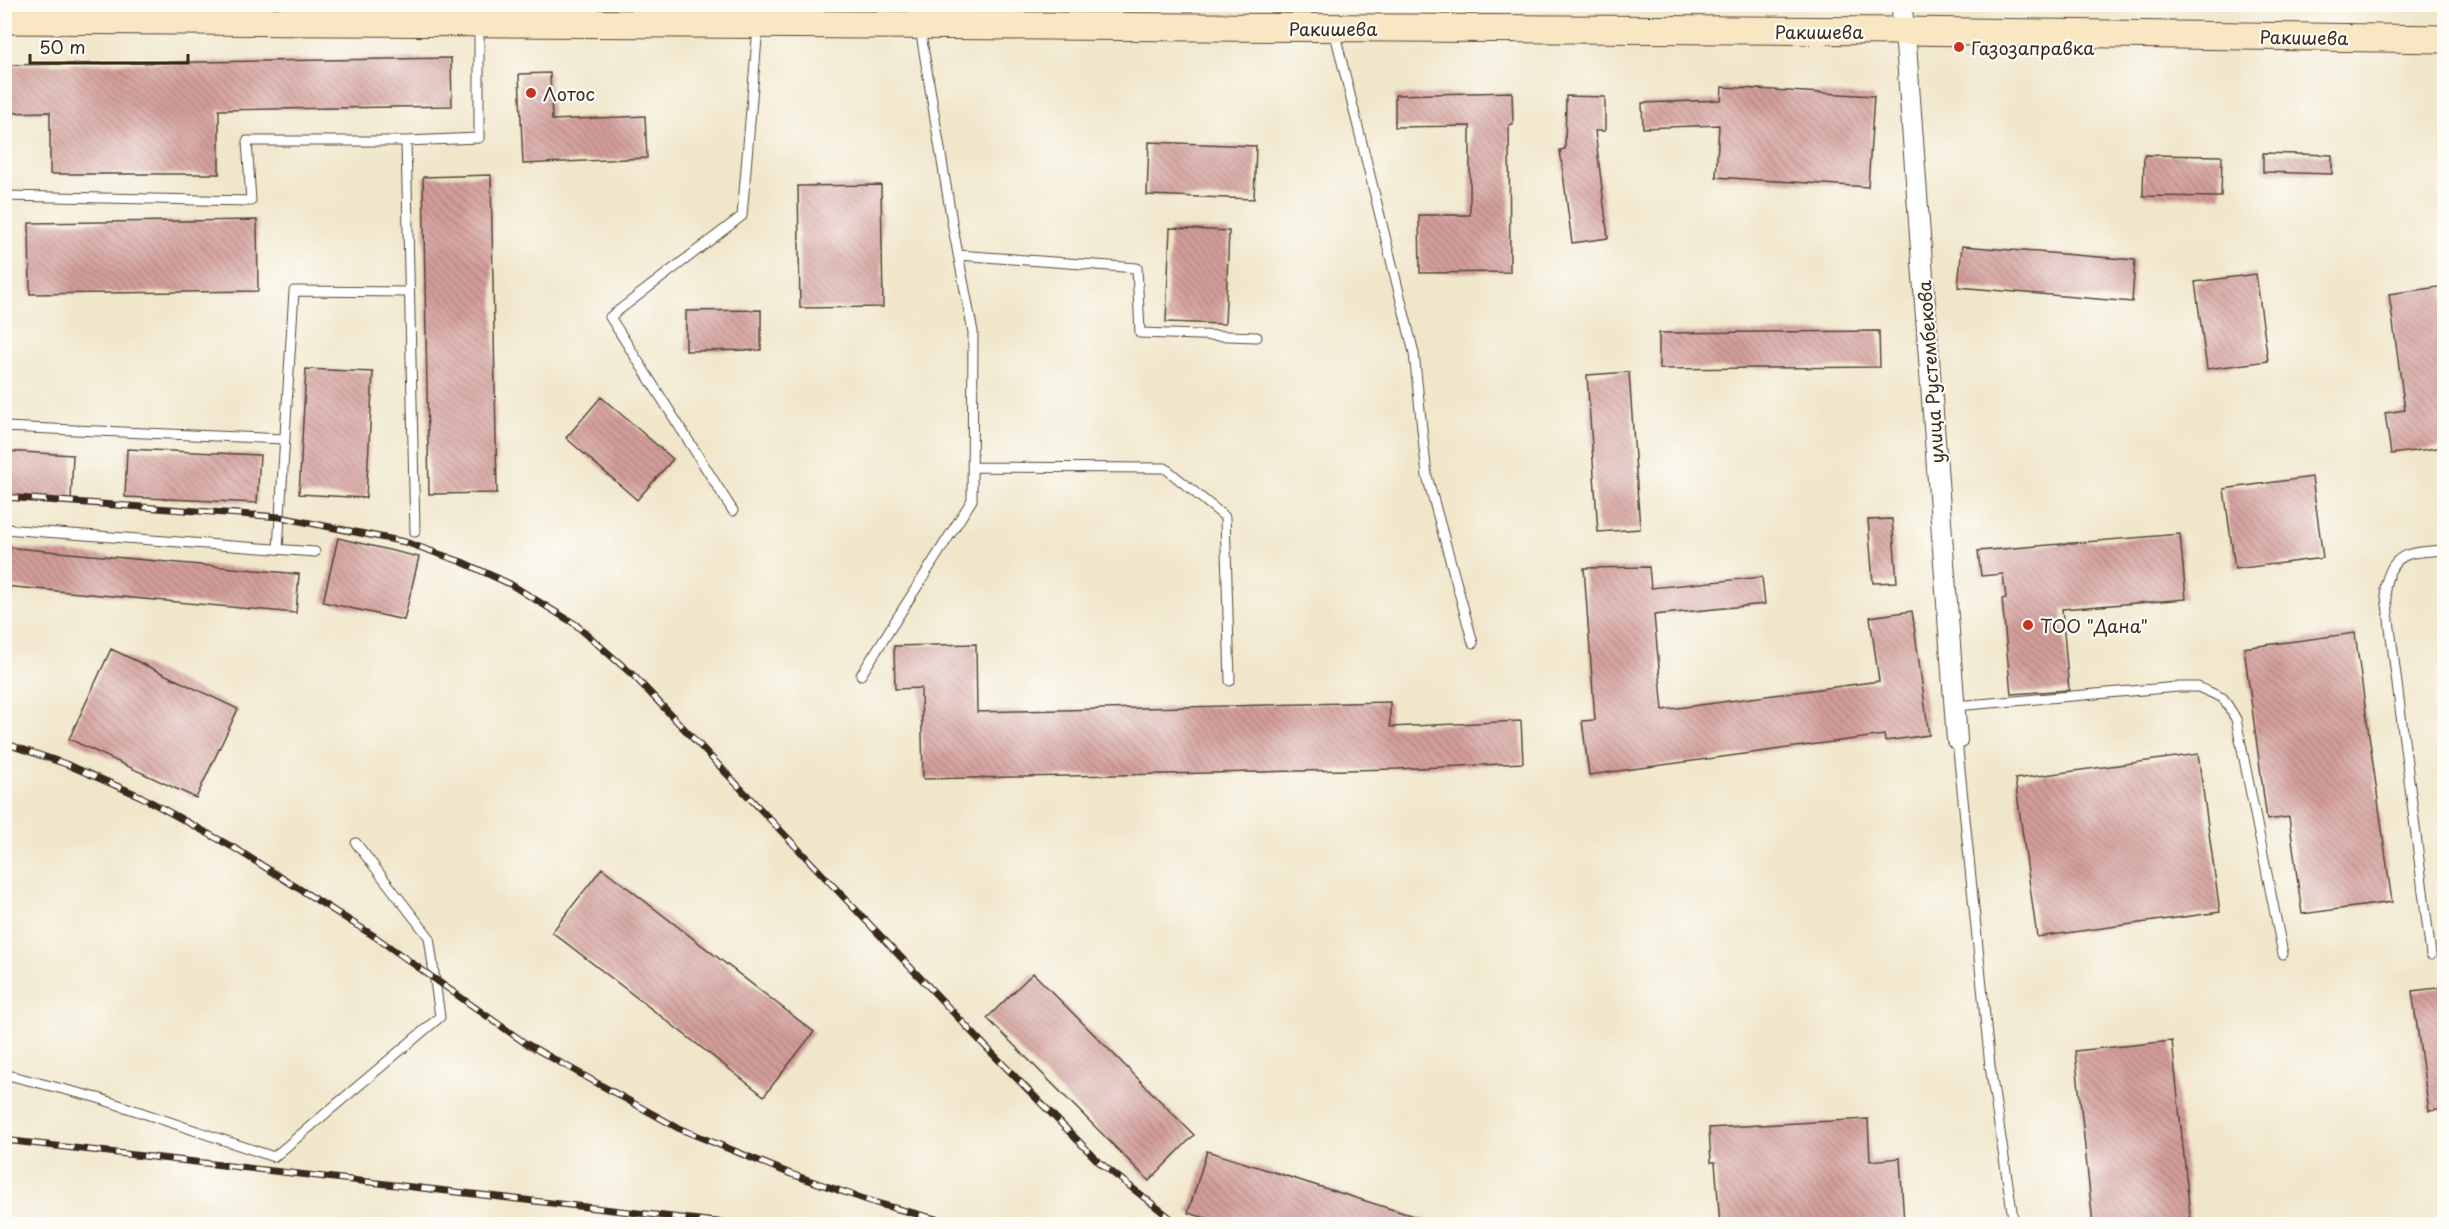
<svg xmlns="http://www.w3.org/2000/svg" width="2449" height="1229" viewBox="0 0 2449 1229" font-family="'Playpen Sans',sans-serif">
<defs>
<pattern id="building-back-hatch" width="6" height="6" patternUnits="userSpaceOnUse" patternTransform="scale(1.5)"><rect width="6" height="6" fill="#d39d9a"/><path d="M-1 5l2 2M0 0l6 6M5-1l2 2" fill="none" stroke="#ac807d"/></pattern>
</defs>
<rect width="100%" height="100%" fill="#fdfcf7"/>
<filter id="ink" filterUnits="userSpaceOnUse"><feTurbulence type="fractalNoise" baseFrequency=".0167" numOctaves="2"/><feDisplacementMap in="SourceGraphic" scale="12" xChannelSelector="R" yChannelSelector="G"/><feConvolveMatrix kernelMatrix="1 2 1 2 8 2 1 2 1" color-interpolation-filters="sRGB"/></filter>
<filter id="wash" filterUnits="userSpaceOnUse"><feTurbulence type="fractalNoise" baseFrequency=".008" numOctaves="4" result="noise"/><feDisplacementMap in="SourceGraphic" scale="24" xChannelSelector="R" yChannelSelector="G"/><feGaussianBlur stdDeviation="1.35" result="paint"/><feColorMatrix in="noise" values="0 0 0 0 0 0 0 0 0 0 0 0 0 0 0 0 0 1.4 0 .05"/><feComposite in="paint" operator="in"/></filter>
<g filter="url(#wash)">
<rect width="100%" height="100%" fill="#f0e6ca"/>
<g id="blocks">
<path fill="url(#building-back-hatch)" d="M451,58L452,106L219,110V174H50V112L4,113V65Z
M550,73L552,120L645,116L647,158L523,164L519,74Z
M1722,87L1874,96L1868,187L1716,177L1719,125L1643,128L1642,103L1721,100Z
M1512,92L1513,124L1509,125L1510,272L1420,273L1419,215H1470V126L1395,127V95Z
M1566,96L1605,97V131H1595L1608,238L1572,243L1560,150L1565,149Z
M1149,142L1256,146L1254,199L1147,195Z
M2263,153L2332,155V174L2263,172Z
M2144,155L2222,156L2221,197L2143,196Z
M491,175L497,493L429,494L423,177Z
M881,185L883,307L800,308L798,186Z
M257,220L258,291L30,294L29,223Z
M1170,228L1229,231L1225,324L1166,322Z
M1962,246L2135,260L2132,302L1958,287Z
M2256,274L2268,361L2207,369L2195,282Z
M2445,286V447L2391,454L2385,413L2405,410L2389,294Z
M761,310V350L686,351V311Z
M1879,331L1880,367L1659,369V333Z
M306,369L373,372L366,498L299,494Z
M1629,372L1640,529L1598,532L1587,375Z
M601,397L673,459L637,500L566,438Z
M127,449L260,455L257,503L125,497Z
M4,451L73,455L71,500L4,496Z
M2312,477L2323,558L2235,569L2224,489Z
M1892,519L1897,582L1873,583L1868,520Z
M2180,534L2186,599L2062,609L2069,690L2011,694L2002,599L2006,598L2003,574L1981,576L1978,551Z
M338,538L419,557L404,620L323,602Z
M4,547L299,574L296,613L4,586Z
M1649,567L1651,588L1762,577L1765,604L1654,615L1663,710L1879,681L1870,617L1912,611L1929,735L1885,741L1884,735L1589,775L1582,721L1595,720L1584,568Z
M2355,633L2392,902L2302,914L2289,817L2267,820L2244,648Z
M976,644L977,712L1390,702V727L1521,721L1523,763L1397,769L923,779L921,688L895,689L894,646Z
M111,649L238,709L196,798L69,739Z
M2198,754L2220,912L2037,937L2015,779Z
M602,868L814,1032L764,1096L552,932Z
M1033,973L1194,1135L1149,1181L987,1018Z
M2445,987V1109L2429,1111L2412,991Z
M2172,1041L2191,1224H2093L2075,1051Z
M1868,1119L1870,1161L1900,1158L1904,1224H1720L1715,1162H1711L1709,1128Z
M1207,1151L1429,1221L1428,1224H1227L1188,1213Z"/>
</g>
</g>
<g filter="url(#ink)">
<use href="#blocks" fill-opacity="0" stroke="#564638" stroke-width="1.5"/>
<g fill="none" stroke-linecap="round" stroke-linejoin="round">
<g stroke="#564638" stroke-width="11">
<path id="lane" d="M1334,30L1414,353L1427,476L1473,643
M4,196L251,201L247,141H406
M958,255L1137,268L1140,333L1257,337
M4,427L285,439
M973,467L1165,468L1225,517L1230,681
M733,511L610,317L742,216L758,27
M4,529L315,552
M415,532L406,141L479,138V26
M278,549L294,291L409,292
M861,675L972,500L973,332L953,228L920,28
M1955,706L2178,687H2198L2223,698L2236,719L2283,954
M1957,740L1990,1066L2014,1224
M2431,955L2385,588C2392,550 2411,553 2444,550
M4,1074L98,1098L274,1157L440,1017L429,937L356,843"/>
</g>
<g stroke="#564638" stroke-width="22">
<path id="street" d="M1901,4L1905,31L1957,740"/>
</g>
<g stroke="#564638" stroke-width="29">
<path id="secondary" d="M4,20L1905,31L2444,39"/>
</g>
<use href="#lane" stroke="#fff" stroke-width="9"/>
<use href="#street" stroke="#fff" stroke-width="20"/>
<use href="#secondary" stroke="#f9e7c3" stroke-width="27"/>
<g stroke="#3b2a1e" stroke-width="7">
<path id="rail" d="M4,497L280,517L405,542L462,562L510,584L575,624L634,676L986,1047L1099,1162L1178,1224
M4,743L66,764L140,796L236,849L374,936L525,1043L678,1128L791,1174L876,1203L954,1224
M4,1140L734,1224
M4,1222L29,1224"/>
</g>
<use href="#rail" stroke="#fdfcf7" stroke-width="4.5" stroke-dasharray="14" stroke-linecap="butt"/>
</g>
</g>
<g fill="#c8321e" stroke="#fdfcf7" stroke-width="2">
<circle cx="1959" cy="47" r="6"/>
<circle cx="531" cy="93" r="6"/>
<circle cx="2028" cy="625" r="6"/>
</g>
<g text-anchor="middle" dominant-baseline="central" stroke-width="4.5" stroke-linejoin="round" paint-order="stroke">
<g font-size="18" fill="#3b2a1e" stroke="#fdfcf7">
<text x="1333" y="28">Ракишева</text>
<text x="1819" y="31">Ракишева</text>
<text transform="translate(2304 37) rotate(1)">Ракишева</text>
<text transform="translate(1930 372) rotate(-94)">улица Рустембекова</text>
</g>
<g font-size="18" fill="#3b2a1e" stroke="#fdfcf7" text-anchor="start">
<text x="1971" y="47">Газозаправка</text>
<text x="543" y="93">Лотос</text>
<text x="2040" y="625">ТОО "Дана"</text>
</g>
</g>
<rect width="2449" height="1229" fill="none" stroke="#fdfcf7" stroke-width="24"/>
<path d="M30 54v9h158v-9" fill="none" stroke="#3b2a1e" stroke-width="3"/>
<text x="39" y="54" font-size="18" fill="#3b2a1e" stroke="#fdfcf7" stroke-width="4.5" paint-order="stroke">50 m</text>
</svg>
